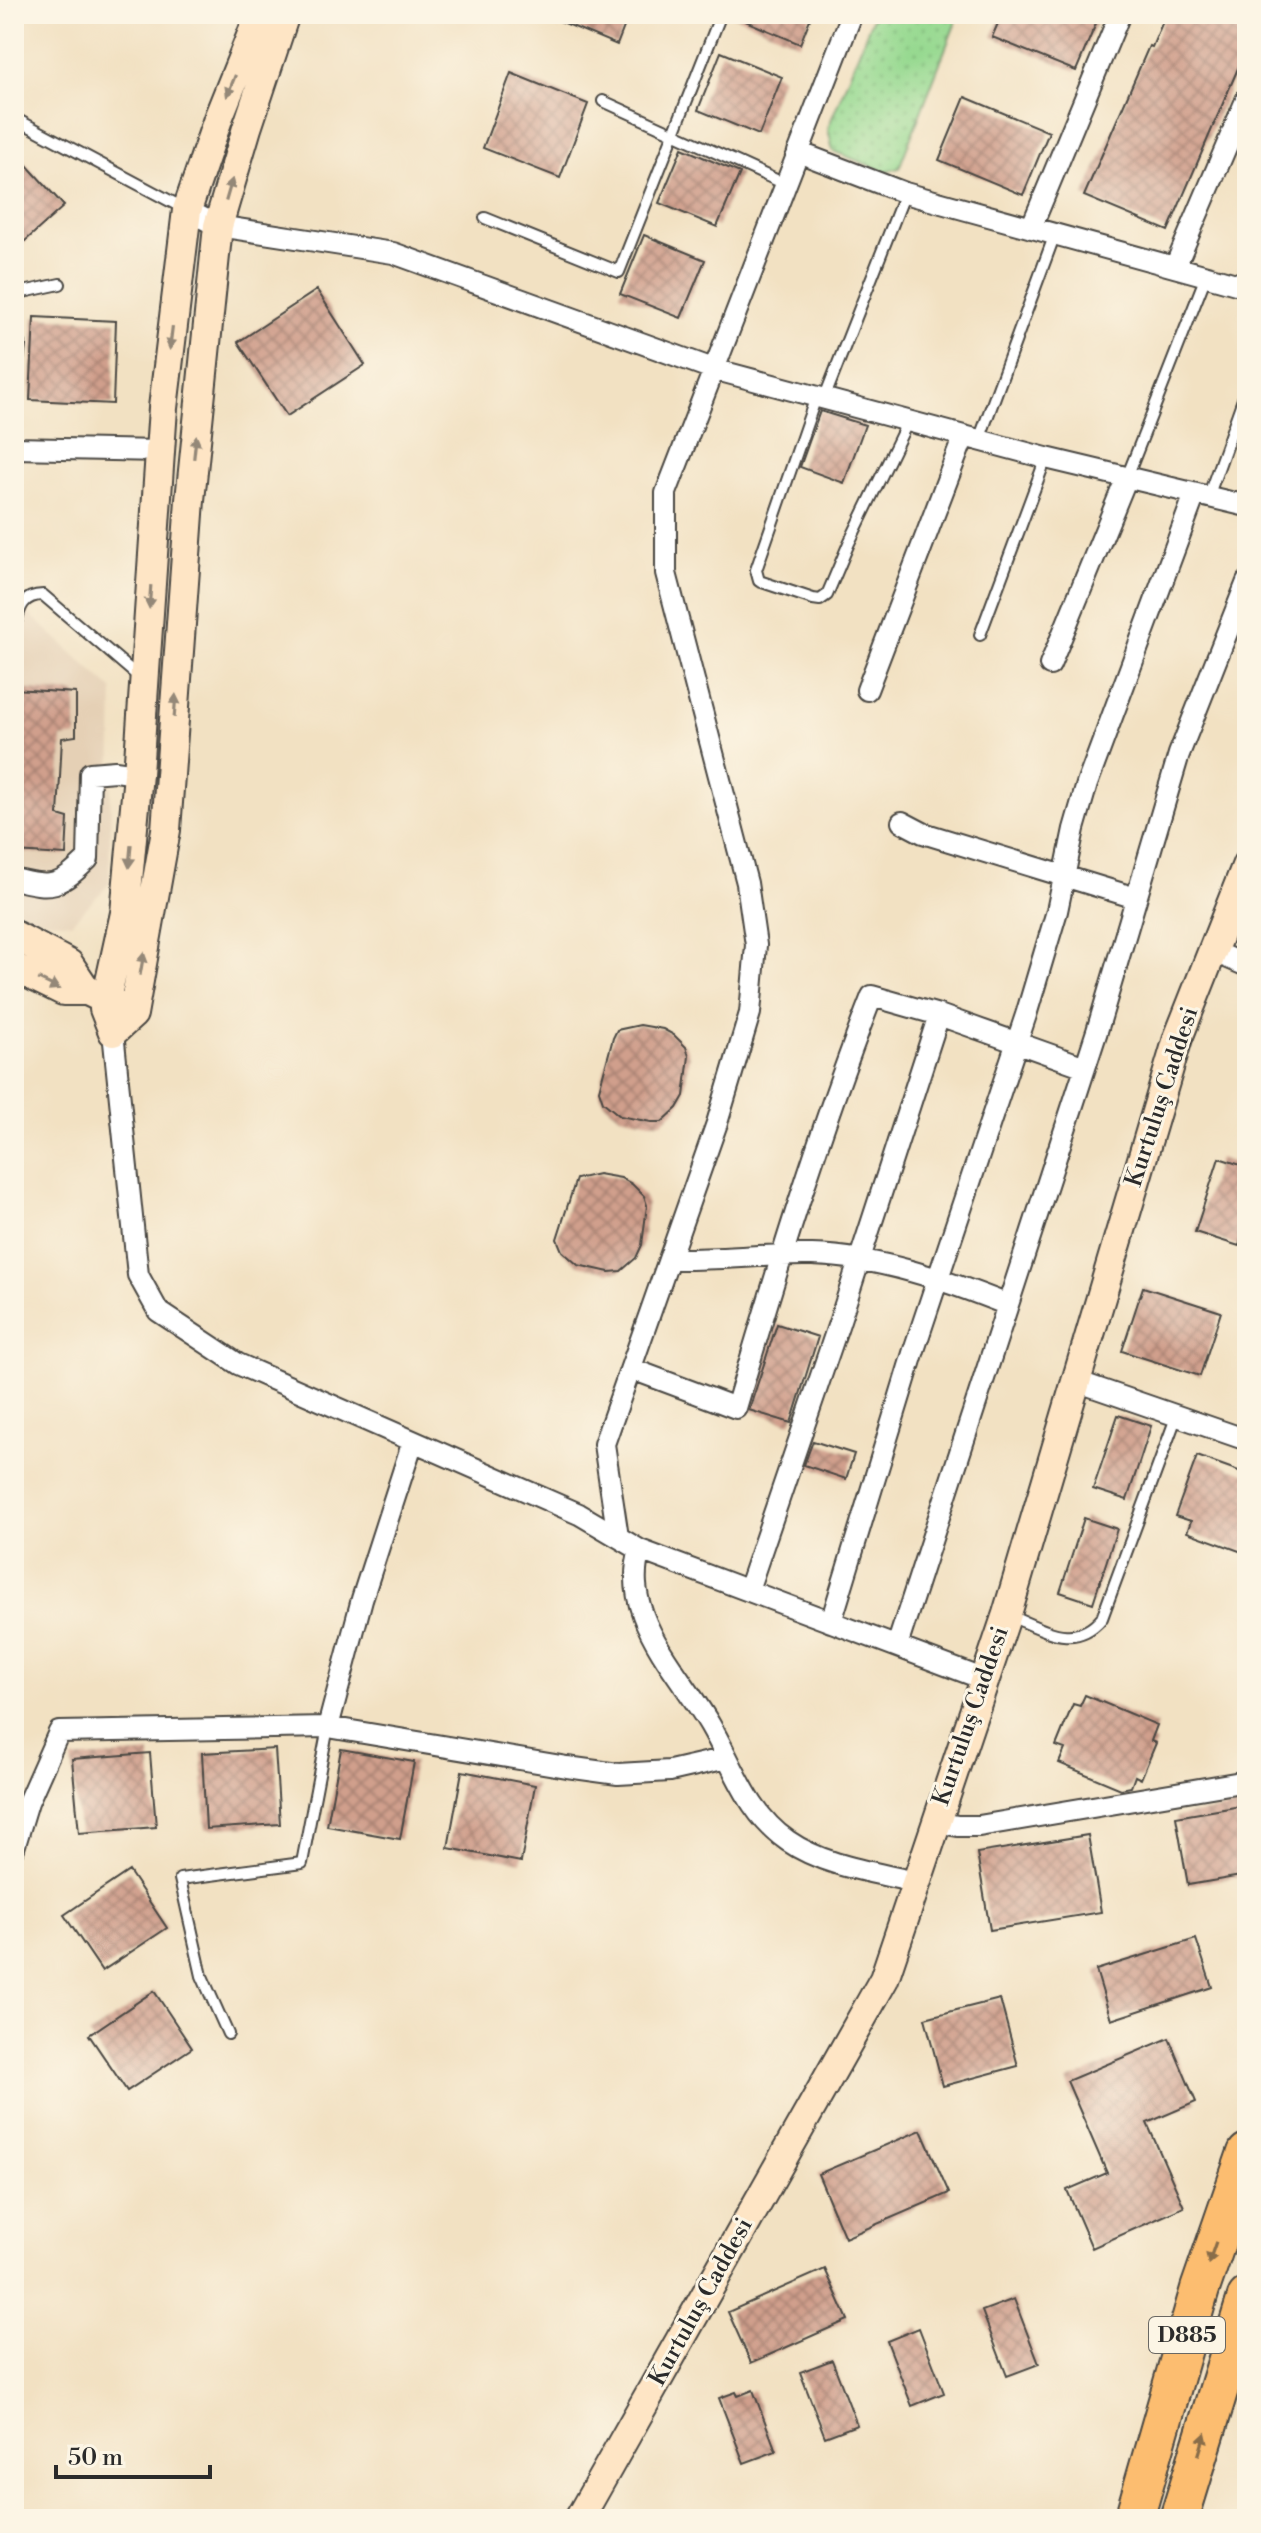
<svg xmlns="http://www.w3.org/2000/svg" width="1261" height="2533" viewBox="0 0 1261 2533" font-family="'Libre Bodoni',serif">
<defs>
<pattern id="grass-dots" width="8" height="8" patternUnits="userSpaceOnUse" patternTransform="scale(2)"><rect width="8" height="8" fill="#96d990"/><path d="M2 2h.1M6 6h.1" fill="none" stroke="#81ba7c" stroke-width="1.8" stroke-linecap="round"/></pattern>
<pattern id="building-cross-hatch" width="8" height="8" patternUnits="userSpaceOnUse" patternTransform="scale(2)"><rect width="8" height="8" fill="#d09f8c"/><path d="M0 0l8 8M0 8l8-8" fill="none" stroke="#a98273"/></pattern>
</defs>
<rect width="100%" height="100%" fill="#fcf5e5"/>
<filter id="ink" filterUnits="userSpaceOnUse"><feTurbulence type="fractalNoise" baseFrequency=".0125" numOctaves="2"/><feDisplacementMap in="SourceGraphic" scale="16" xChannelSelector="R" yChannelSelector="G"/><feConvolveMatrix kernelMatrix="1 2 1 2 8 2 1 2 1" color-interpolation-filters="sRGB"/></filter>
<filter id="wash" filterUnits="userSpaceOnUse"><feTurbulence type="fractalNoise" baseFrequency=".006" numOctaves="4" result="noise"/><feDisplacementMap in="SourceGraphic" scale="32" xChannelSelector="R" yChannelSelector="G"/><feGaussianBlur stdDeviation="1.8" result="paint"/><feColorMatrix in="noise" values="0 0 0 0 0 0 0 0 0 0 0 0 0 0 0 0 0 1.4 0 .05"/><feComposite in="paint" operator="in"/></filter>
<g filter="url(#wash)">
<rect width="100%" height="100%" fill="#f2e1c2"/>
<path fill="#e5d0b5" d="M14,600L113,690L109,884L71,923L14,916Z"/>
<path fill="url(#grass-dots)" stroke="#60825e" stroke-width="2" d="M874,14H959L899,168L886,172L833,151L828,128Z"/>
<g id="blocks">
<path fill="url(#building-cross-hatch)" d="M543,14H629L617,45Z
M729,14H812L800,44Z
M1002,14H1100L1076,71L992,37Z
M1166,14H1247V62L1242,59L1168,231L1084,196L1149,46L1152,47Z
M721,52L782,77L759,135L698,110Z
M511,73L588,104L560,178L483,148Z
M965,97L1049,132L1023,195L939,160Z
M682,148L740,173L717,227L659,203Z
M14,151L64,206L14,251Z
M644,235L705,260L681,318L620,294Z
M317,290L365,365L287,416L238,342Z
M34,317L116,321L113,404L30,400Z
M820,411L865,425L844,483L800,467Z
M14,689L76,693V736L62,738L58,815L68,818L66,855L14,852Z
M640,1025L663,1029L674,1035L686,1047L689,1056L684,1096L677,1108L662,1122H651L620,1116L603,1102L599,1090L613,1038L617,1030Z
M1219,1158L1247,1167V1223L1239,1246L1195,1232Z
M598,1174L621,1178L632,1184L644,1196L647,1205L642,1245L636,1258L621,1271L609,1272L578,1265L562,1251L557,1239L576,1179Z
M1143,1287L1221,1312L1200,1376L1122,1351Z
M777,1324L818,1337L791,1423L749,1410Z
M1118,1415L1151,1426L1127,1500L1093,1489Z
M813,1441L854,1454L846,1479L804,1465Z
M1197,1456L1247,1474V1539L1242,1552L1187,1532L1191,1521L1175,1516Z
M1084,1518L1117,1529L1093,1603L1060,1592Z
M1085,1695L1157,1725L1151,1741L1156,1743L1141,1779L1135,1776L1131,1787L1121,1789L1059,1763L1065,1749L1056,1746L1073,1704L1080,1706Z
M275,1749L280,1824L206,1829L202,1753Z
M341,1749L414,1762L400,1839L327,1826Z
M150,1753L156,1827L79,1833L72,1759Z
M462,1771L535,1785L521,1862L448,1848Z
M1247,1805V1875L1188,1885L1176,1817Z
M1088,1835L1101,1912L990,1930L977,1853Z
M129,1871L167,1928L102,1971L64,1915Z
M1196,1939L1212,1987L1111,2020L1096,1970Z
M154,1991L192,2048L127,2091L89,2035Z
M1000,1999L1018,2066L943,2086L925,2018Z
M1169,2038L1196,2102L1147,2123L1184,2207L1092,2248L1067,2190L1107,2173L1067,2081Z
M921,2130L949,2193L845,2238L818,2174Z
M825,2269L848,2320L751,2363L728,2312Z
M1014,2299L1039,2364L1007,2376L982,2311Z
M919,2328L944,2393L912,2406L887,2341Z
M832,2360L857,2425L825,2437L800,2372Z
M753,2390L776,2451L744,2463L719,2398L736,2392L738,2396Z"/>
</g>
</g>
<g filter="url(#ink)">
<use href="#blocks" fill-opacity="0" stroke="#494642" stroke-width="2"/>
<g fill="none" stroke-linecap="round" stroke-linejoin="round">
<g stroke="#494642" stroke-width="14">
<path id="lane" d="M603,101L785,184
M14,118L185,209
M485,218L619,272L721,14
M14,294L60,284
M14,345H20L14,391
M816,397L756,570L759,581L813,599L820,600L827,595L849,543L908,421
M824,399L905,193
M979,440L1055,234
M1127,477L1206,276
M1208,497L1247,388
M14,630C19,612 20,595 43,595L140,678
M980,635L1046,458
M1010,1616C1044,1629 1074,1651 1102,1618L1177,1415
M228,2034L202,1976L180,1879L302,1863L328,1727"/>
</g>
<g stroke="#494642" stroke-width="24">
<path id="street" d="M798,152L905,193L1247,287
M187,210L218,226L393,253L713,369L1046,458L1247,506
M1031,228L1120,14
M1175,267L1247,98
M14,448L160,451
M1050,665L1127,477
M867,690L964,436
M902,822L923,833L1136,898
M14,879C53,889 59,887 88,859L90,773L115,771L138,774
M1212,951L1247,966
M113,1032L138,1275L158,1311L238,1364L579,1514L640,1550L983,1679
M670,1259C718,1260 765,1254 812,1255C880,1257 945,1280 1008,1305
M632,1369L736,1408C777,1269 819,1131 872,996L939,1015L1085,1067
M1076,1381L1247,1440
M618,1537L604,1444L717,1123L750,1013L756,945L747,883L666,573V493L852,14
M640,1550C633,1573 635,1593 643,1615C658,1655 689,1689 710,1725C734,1766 747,1813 788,1841C824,1866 873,1872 915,1882
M748,1590L839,1323L939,1015
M831,1622L914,1350L1026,1015L1057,911L1074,829L1087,784L1195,494
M897,1646L1097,1031L1179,754L1247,582
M328,1727L362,1599L413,1441
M935,1822L958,1826H979L1247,1781
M14,1848L28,1802L59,1732L328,1727L567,1767L618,1774L670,1771L727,1758"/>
</g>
<g stroke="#494642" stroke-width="32">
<path id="secondary" d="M260,14L219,116L187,210L163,408L138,774L125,913L104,1009L113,1032L133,1014L166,830L190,500L218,226L247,128L285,14
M14,935L69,964L87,991
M14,967L63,991H87L120,1007
M579,2519L884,1979L1007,1614L1178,1038L1247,864"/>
</g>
<g stroke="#494642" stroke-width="42">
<path id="highway" d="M1134,2519L1200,2289L1247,2153
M1179,2519L1247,2297"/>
</g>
<use href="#lane" stroke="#fff" stroke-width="10"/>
<use href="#street" stroke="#fff" stroke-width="20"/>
<use href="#secondary" stroke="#fee5c5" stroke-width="28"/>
<use href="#highway" stroke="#fcbd6f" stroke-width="38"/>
</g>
<defs><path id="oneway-solid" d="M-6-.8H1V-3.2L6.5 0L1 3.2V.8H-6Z" transform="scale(2)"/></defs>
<g fill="#948878">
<use href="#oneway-solid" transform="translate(231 86) rotate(112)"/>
<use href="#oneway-solid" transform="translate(229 190) rotate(-74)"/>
<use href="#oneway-solid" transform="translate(171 338) rotate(97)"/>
<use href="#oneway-solid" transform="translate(195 447) rotate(-84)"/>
<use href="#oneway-solid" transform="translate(150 597) rotate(94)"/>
<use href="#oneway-solid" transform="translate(175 706) rotate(-86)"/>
<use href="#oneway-solid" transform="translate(130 856) rotate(95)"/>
<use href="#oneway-solid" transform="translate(142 964) rotate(-80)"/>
<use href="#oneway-solid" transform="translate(49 984) rotate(26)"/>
</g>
<g fill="#896d4a">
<use href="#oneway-solid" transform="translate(1212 2253) rotate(109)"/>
<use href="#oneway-solid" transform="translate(1202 2444) rotate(-73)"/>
</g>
</g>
<g text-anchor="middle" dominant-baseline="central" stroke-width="6" stroke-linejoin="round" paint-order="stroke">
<rect fill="#fcf5e5" stroke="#6a6863" stroke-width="2" x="1149" y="2317" width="76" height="36" rx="6"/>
<g font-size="22" font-weight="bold" fill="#2b2b2b">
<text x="1187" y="2335">D885</text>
</g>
<g font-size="24" fill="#2b2b2b" stroke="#fcf5e5">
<text transform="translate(1162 1097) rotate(-72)">Kurtuluş Caddesi</text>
<text transform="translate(971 1716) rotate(-71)">Kurtuluş Caddesi</text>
<text transform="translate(701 2302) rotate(-61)">Kurtuluş Caddesi</text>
</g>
</g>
<rect width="1261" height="2533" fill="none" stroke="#fcf5e5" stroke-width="48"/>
<path d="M56 2465v12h154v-12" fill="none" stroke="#2b2b2b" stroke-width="4"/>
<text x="68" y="2465" font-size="24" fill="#2b2b2b" stroke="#fcf5e5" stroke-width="6" paint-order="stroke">50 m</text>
</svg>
